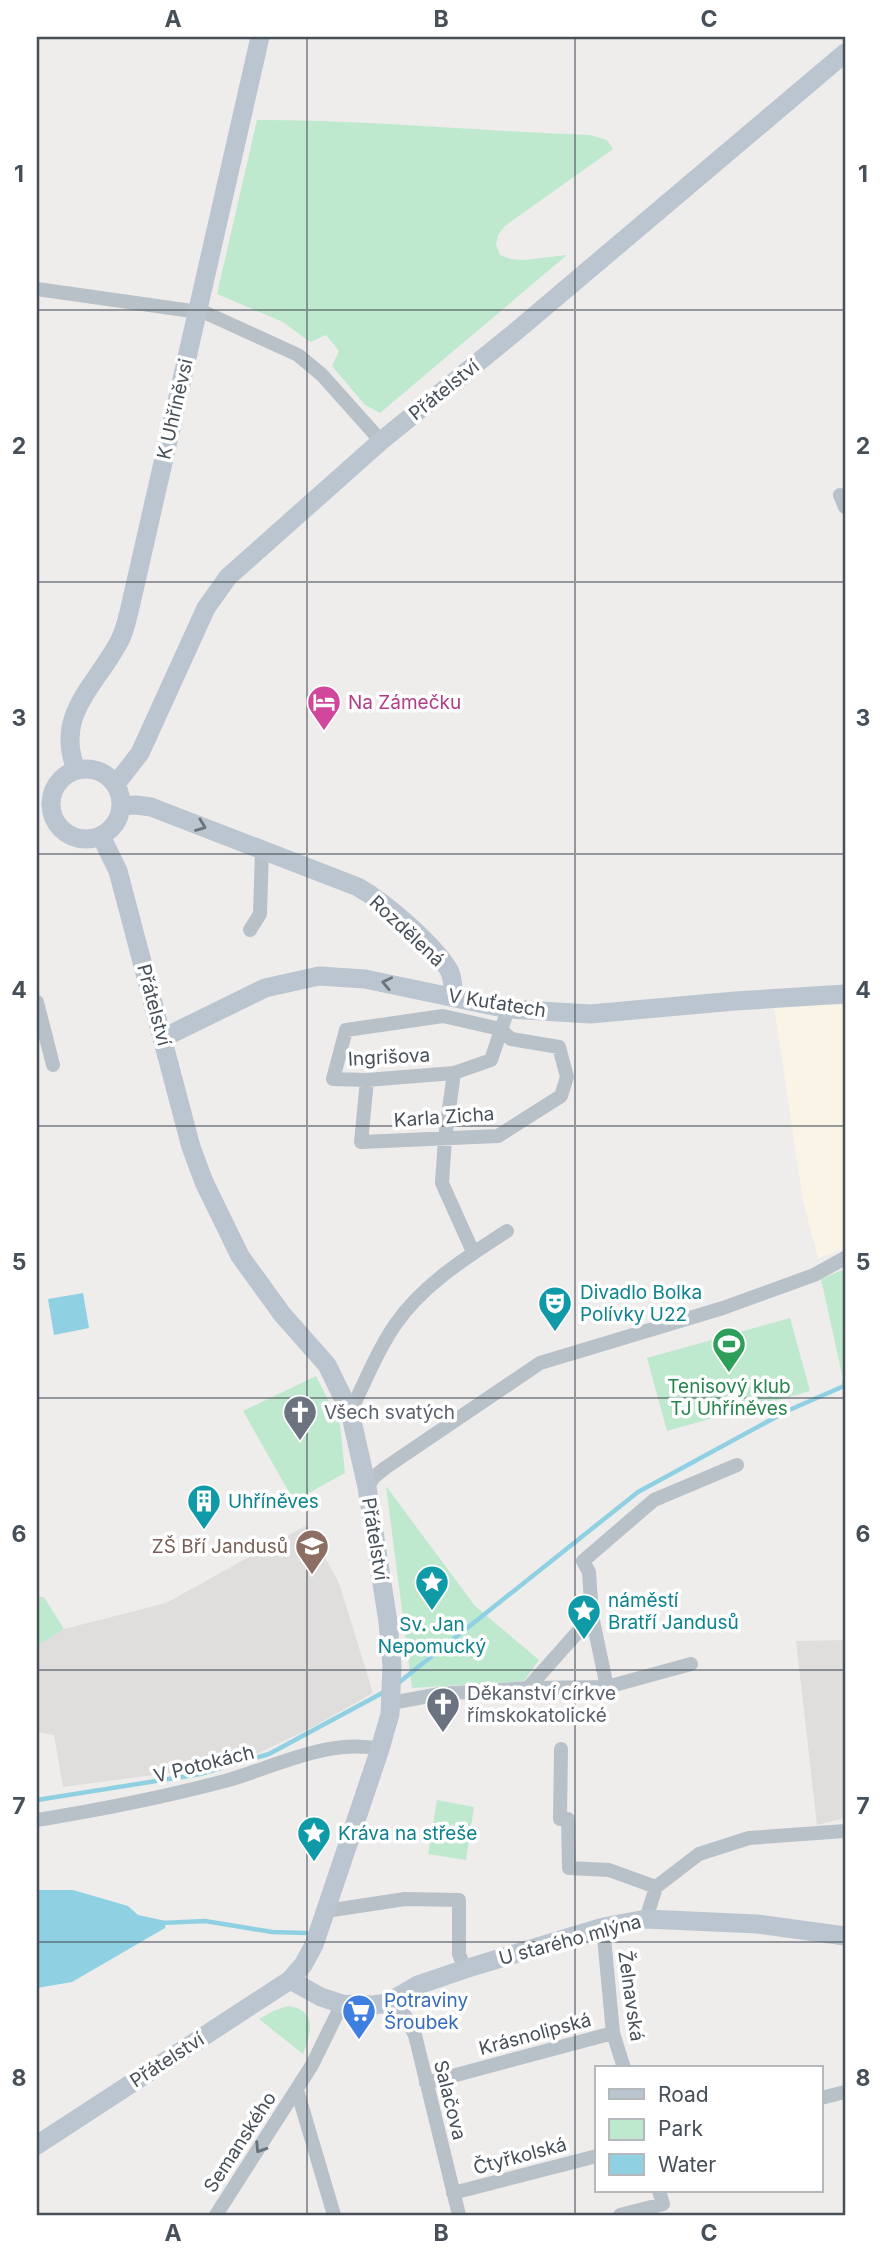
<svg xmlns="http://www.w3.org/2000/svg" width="882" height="2252" viewBox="0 0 882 2252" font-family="Inter,sans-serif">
<rect width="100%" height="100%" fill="#efecec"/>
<path fill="#f9f4e6" d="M845,1005V1248L818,1258L803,1201L774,1006Z"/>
<path fill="#e0dddd" d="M307,1525L339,1583L373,1693L313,1727L236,1764L63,1787L54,1735L37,1732V1646L64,1629L166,1603Z
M845,1640V1818L817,1825L796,1641Z"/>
<path fill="#bee9cf" d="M257,120C368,120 479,131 590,135L607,140L613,149L505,226L498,235L496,245L500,255L511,259L524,260L567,255L380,413L365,405L332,366L339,351L326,335L310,342L283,322L217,294Z
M845,1269V1388L821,1279Z
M790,1318L810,1391L667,1431L647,1358Z
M316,1376L340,1424L345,1473L294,1501L243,1411Z
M386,1486L475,1606L539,1660L524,1681L412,1688Z
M37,1597H44L64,1629L37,1646Z
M437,1800L474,1807L466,1860L428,1854Z
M288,2006C318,2010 311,2033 303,2054L259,2019L273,2011Z"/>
<path fill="#8fd1e2" d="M83,1293L89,1328L54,1335L48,1299Z
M37,1890H73L128,1906L138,1915L166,1921L165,1928L72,1982L37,1988Z"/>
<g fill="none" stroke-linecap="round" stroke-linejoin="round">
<path stroke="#8fd1e2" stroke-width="4.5" d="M397,1684L638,1492L787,1411L844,1386L845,1378
M37,1800L200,1774L269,1754L386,1691
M161,1923L205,1921L272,1932L306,1933"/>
<path stroke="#b9c1c8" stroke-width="14" d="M37,289L206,313L298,355L322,375L381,441
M840,495L845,507
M250,930L260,914L262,849
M37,1002L53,1065
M367,1080L361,1142L498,1136L561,1096L567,1077L559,1047L511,1039L500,1029L443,1016L346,1030L333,1079L367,1080L454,1073
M473,1252L442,1183L445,1138L454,1073L491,1060L508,1009
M350,1412C365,1383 376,1352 395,1325C422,1285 467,1257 507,1231
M367,1487L374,1477L385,1468L540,1363L723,1308L814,1275L845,1258
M607,1687L592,1616L589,1572L583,1561L654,1500L737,1465
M528,1688L592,1616
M391,1703L440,1694L528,1688L607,1687L691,1664
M561,1749L560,1819H568L569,1868L609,1870L656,1887
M37,1820C99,1810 164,1797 225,1781C275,1767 328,1738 380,1749
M326,1911L405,1899L459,1900V1954L465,1969
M646,1919L656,1887L699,1854L749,1838L845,1831
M603,1927L613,2033L624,2068
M387,2003L405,2016L415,2035L459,2215
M426,2083L613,2033
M297,2090L334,2215
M821,2098L845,2092
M453,2193L597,2156
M216,2215L312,2065L342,2004
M620,2215L663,2204L659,2191"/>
<path stroke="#bbc5cf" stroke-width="19" d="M51 804a35 35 0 1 1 70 0a35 35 0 1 1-70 0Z
M76,769C55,717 93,688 116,647C123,637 126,624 129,612L260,37
M116,784L140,753L206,608L228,577L381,441L514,333L845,53
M122,806L136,805L151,807L358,887C386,903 432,943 449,970C453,977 453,989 454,997
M163,1038L265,988L319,976L365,979L508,1009L590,1014L735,1001L845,994
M290,1980L321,1997L342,2004L374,2005L387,2003L418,1985L465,1969L603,1927L646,1919L757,1924L845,1936
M37,2145L290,1980L303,1965L314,1945L380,1749L390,1714L392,1666L388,1622L367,1487L350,1412L327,1365L282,1314L240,1256L204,1182L191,1147L118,871L101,836"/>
</g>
<defs><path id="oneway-chevron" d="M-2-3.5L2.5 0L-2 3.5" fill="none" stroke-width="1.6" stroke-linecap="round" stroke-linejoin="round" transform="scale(1.75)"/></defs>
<g stroke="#6a737c">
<use href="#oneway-chevron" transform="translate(201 826) rotate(21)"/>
<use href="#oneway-chevron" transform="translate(387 983) rotate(-168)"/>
</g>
<use stroke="#69727a" href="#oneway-chevron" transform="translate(260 2148) rotate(123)"/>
<path fill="none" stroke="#475058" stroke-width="2" stroke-opacity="0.55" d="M307,37V2215M575,37V2215M37,310H845M37,582H845M37,854H845M37,1126H845M37,1398H845M37,1670H845M37,1942H845"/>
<defs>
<g id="hotel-pin" transform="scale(1.75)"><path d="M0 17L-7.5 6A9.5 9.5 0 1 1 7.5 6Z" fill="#d1479c" stroke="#fff"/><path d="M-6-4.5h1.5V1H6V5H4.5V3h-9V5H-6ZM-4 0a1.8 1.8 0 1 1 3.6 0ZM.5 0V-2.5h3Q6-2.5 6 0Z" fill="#fff"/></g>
<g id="theatre-pin" transform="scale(1.75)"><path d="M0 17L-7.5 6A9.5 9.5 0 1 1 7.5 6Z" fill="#0f9aa8" stroke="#fff"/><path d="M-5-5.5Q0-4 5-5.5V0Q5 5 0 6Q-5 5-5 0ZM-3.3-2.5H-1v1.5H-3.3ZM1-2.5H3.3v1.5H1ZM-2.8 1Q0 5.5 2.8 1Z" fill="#fff"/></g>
<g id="stadium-pin" transform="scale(1.75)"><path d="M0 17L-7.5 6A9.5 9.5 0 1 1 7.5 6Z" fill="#2e9e5b" stroke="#fff"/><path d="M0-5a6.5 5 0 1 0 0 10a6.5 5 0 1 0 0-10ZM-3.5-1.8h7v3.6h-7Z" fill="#fff"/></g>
<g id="church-pin" transform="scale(1.75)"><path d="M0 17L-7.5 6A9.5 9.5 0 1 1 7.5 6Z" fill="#6b7280" stroke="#fff"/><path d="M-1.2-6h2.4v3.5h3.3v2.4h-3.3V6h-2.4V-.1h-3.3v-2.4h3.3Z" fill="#fff"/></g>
<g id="building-pin" transform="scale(1.75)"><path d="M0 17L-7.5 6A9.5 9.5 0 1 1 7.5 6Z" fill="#0f9aa8" stroke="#fff"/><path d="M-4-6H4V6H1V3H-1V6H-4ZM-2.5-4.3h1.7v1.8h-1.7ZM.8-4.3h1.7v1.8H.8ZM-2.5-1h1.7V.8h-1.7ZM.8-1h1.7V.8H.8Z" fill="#fff"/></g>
<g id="school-pin" transform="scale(1.75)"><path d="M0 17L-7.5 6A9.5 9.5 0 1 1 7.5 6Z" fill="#8d6e63" stroke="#fff"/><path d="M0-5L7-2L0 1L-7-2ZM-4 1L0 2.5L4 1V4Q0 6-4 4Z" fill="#fff"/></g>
<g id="sight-pin" transform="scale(1.75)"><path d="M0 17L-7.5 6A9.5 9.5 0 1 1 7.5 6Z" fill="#0f9aa8" stroke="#fff"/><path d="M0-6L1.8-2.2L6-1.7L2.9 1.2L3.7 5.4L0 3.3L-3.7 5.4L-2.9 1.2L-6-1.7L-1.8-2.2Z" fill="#fff"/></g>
<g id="supermarket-pin" transform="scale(1.75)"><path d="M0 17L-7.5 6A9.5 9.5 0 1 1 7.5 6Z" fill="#3f7fe0" stroke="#fff"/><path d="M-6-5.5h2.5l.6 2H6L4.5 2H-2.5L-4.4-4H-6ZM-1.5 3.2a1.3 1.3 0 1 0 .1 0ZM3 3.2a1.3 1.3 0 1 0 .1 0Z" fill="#fff"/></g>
</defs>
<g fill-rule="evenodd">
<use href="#hotel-pin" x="324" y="702"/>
<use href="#theatre-pin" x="555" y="1303"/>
<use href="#stadium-pin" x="729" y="1344"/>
<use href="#church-pin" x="300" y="1412"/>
<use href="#building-pin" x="204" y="1501"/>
<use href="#school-pin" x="312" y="1546"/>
<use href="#sight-pin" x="432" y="1582"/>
<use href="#sight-pin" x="584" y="1611"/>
<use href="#church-pin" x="443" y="1704"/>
<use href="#sight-pin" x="314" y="1833"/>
<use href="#supermarket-pin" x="359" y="2011"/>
</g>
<g text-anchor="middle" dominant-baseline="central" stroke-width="7" stroke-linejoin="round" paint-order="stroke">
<g font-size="19" fill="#475058" stroke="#fff">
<text transform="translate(444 390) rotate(-39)">Přátelství</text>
<text transform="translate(175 409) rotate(-77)">K Uhříněvsi</text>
<text transform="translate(407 931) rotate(43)">Rozdělená</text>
<text transform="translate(497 1003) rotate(9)">V Kuťatech</text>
<text transform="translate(154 1005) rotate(75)">Přátelství</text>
<text transform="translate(389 1057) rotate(-3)">Ingrišova</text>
<text transform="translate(444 1117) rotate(-4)">Karla Zicha</text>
<text transform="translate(375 1539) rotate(81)">Přátelství</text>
<text transform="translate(204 1764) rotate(-14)">V Potokách</text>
<text transform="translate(570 1940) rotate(-15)">U starého mlýna</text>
<text transform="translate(631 1996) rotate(82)">Želnavská</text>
<text transform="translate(535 2034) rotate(-15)">Krásnolipská</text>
<text transform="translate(167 2060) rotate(-33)">Přátelství</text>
<text transform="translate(450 2100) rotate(76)">Salačova</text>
<text transform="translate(240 2142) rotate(-57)">Semanského</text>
<text transform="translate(520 2156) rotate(-15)">Čtyřkolská</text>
</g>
<g font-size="19" fill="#b23c85" stroke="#fff" text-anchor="start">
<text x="348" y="702">Na Zámečku</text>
</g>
<g font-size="19" fill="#0d838f" stroke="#fff" text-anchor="start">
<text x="580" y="1292">Divadlo Bolka<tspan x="580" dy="22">Polívky U22</tspan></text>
<text x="228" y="1501">Uhříněves</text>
<text x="608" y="1600">náměstí<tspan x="608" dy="22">Bratří Jandusů</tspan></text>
<text x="432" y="1624" text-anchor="middle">Sv. Jan<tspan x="432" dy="22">Nepomucký</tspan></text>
<text x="338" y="1833">Kráva na střeše</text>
</g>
<g font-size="19" fill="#27864d" stroke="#fff">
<text x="729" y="1386">Tenisový klub<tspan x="729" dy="22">TJ Uhříněves</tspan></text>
</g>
<g font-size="19" fill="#5b616d" stroke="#fff" text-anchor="start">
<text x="324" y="1412">Všech svatých</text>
<text x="467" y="1693">Děkanství církve<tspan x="467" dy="22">římskokatolické</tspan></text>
</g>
<g font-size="19" fill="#785e54" stroke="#fff" text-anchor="end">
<text x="288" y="1546">ZŠ Bří Jandusů</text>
</g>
<g font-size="19" fill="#366cbe" stroke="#fff" text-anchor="start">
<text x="384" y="2000">Potraviny<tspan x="384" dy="22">Šroubek</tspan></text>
</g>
</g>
<rect width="882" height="2252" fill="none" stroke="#ffffff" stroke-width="77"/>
<rect x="595" y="2066" width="228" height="126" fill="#ffffff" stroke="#b5b9bc" stroke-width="2"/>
<rect x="609" y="2089" width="35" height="10" fill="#bbc5cf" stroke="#b5b9bc" stroke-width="2"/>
<text x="658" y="2102" font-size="21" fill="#475058">Road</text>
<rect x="609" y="2119" width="35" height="21" fill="#bee9cf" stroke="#b5b9bc" stroke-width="2"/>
<text x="658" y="2136" font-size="21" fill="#475058">Park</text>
<rect x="609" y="2154" width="35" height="21" fill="#8fd1e2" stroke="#b5b9bc" stroke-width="2"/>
<text x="658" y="2172" font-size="21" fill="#475058">Water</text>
<rect x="38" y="38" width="806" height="2176" fill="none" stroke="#475058" stroke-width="2.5"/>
<g font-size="23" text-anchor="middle" font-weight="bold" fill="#475058">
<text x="173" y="27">A</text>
<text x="441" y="27">B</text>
<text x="709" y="27">C</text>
<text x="19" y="182">1</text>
<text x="863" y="182">1</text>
<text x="19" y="454">2</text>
<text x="863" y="454">2</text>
<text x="19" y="726">3</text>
<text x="863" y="726">3</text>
<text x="19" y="998">4</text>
<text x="863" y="998">4</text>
<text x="19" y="1270">5</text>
<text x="863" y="1270">5</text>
<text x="19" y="1542">6</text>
<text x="863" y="1542">6</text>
<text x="19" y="1814">7</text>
<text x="863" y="1814">7</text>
<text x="19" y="2086">8</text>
<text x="863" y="2086">8</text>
<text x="173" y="2241">A</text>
<text x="441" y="2241">B</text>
<text x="709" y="2241">C</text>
</g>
</svg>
